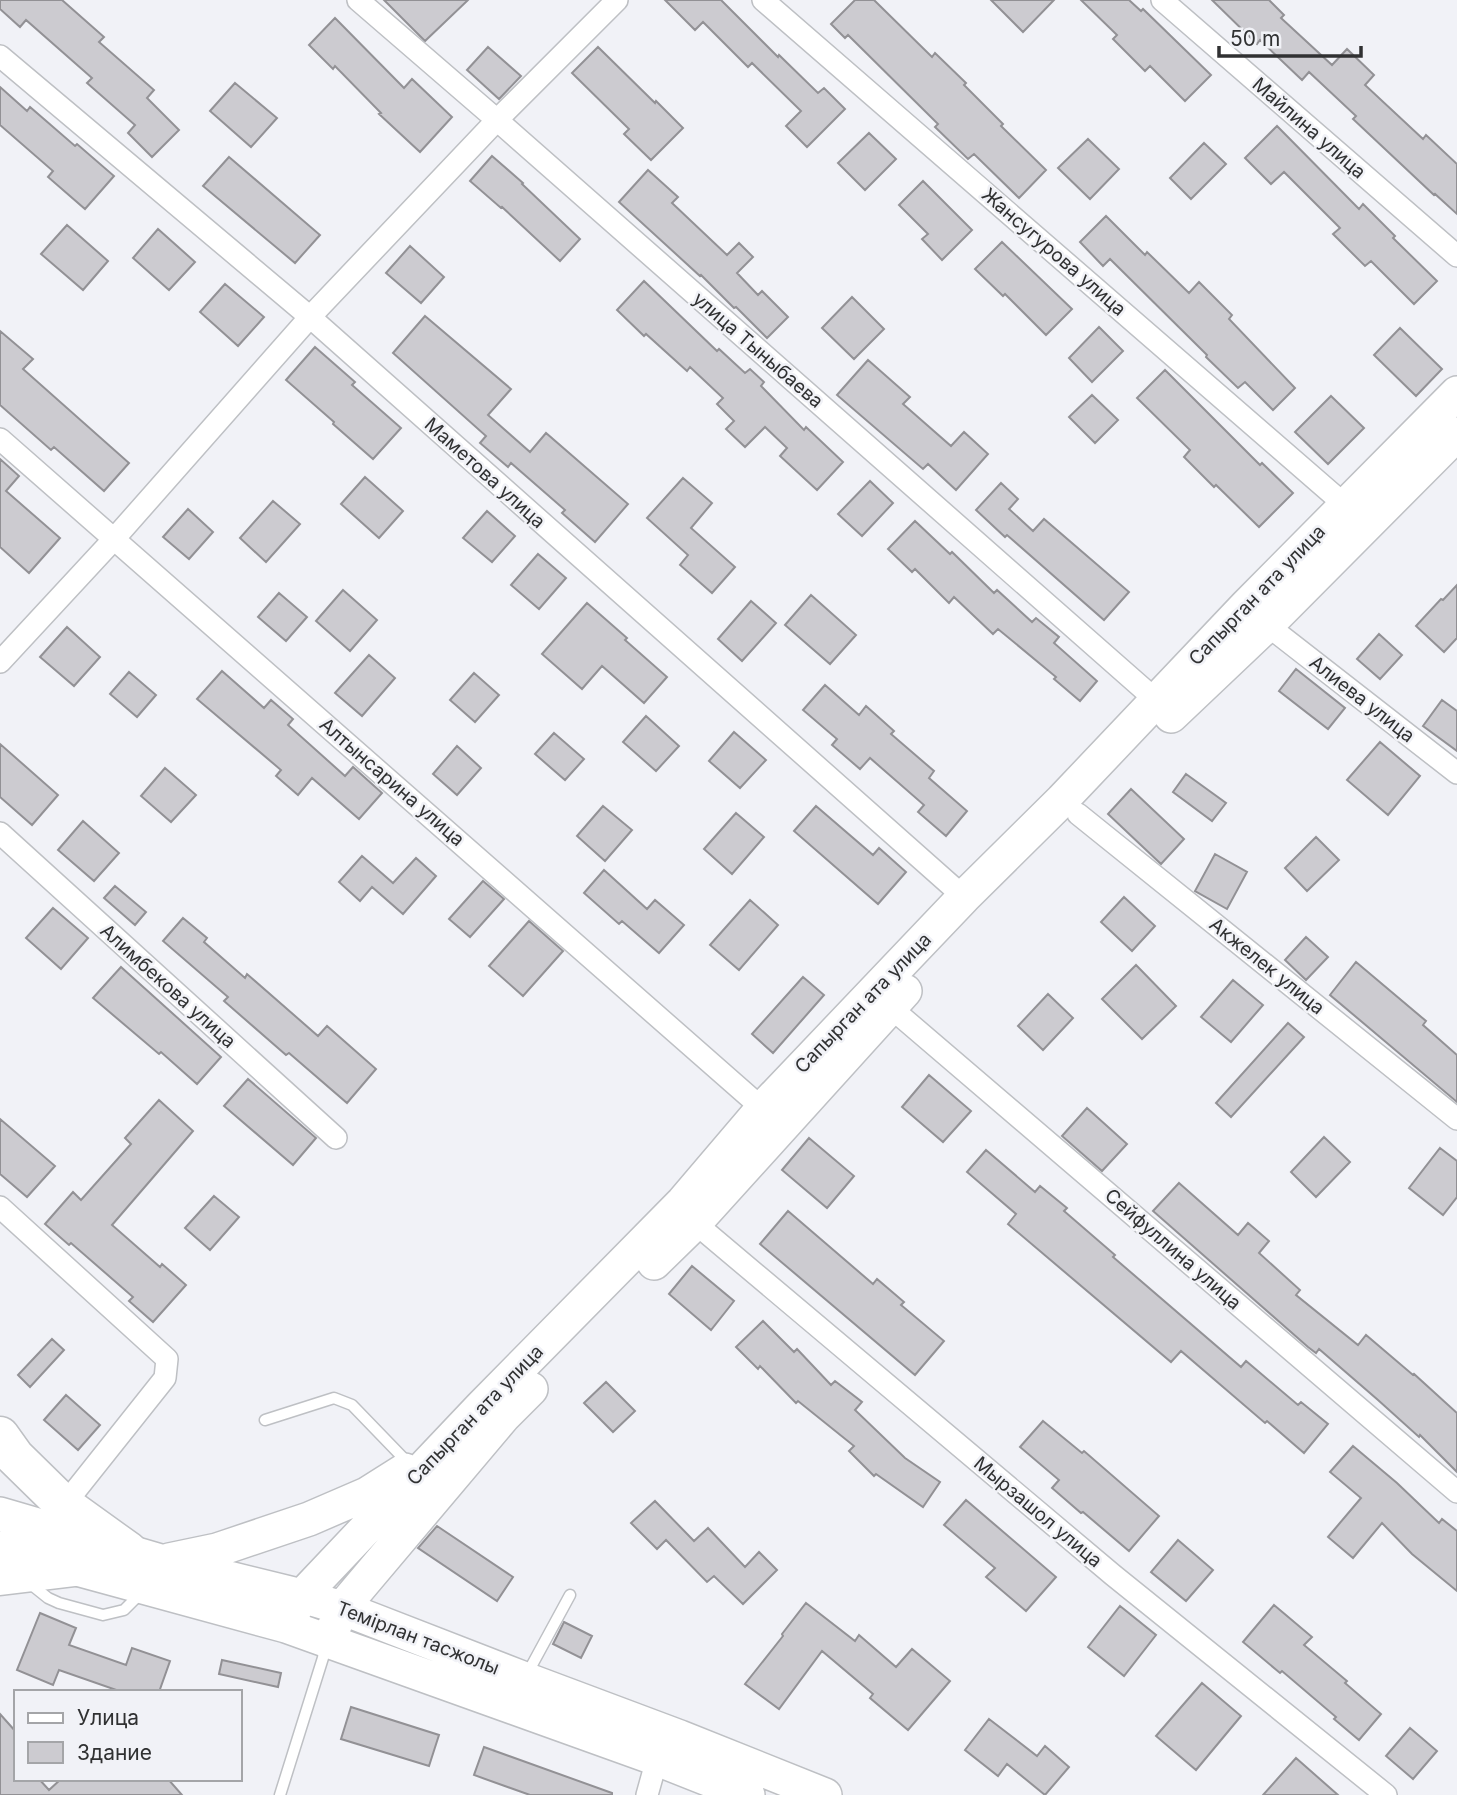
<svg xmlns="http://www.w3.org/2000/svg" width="1457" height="1795" viewBox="0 0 1457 1795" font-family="Inter,sans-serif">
<rect width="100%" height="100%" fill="#f1f2f7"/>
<path fill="#cccbd0" stroke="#929195" stroke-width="2" d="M0,0H62L104,37L99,42L154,90L147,98L179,130L152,157L128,133L135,125L87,83L92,78L26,20L20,27L0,9Z
M384,0H468L425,41Z
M665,0H721L778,57L779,55L818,93L824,88L845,109L807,147L786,126L801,111L752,63L748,67L703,22L695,30Z
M855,0H874L932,57L935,53L966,83L964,85L1003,124L1001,126L1046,170L1019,198L974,154L968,159L935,127L938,124L848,35L845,38L831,24Z
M991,0H1054L1023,32Z
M1081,0H1129L1141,11L1143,9L1211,75L1185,101L1150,66L1145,71L1113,39L1117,35Z
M1212,0H1269L1284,15L1281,18L1332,65L1347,49L1374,75L1365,85L1423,139L1426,135L1457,164V214L1435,194L1434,195L1353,119L1356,116L1309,72L1302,80L1260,40L1257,44Z
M335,18L404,88L412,79L452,117L420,152L379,114L381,113L335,66L333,69L309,45Z
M488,47L521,76L499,99L467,70Z
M598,47L655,103L656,101L683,128L651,160L624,134L629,129L572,73Z
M235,83L277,118L251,147L210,111Z
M0,87L27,111L30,107L75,146L77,144L114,176L85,209L48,177L53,171L0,125Z
M1277,126L1359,209L1363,204L1395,236L1393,238L1437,281L1414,304L1371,261L1365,266L1333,234L1340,228L1284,172L1271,184L1245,158Z
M869,133L896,159L865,190L838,163Z
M1088,139L1119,169L1090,199L1058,168Z
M1204,143L1226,164L1191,199L1170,178Z
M492,156L523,183L522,184L580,239L560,261L502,207L501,208L470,181Z
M229,157L320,235L295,263L203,186Z
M648,170L678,197L672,203L727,255L739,243L753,257L737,273L758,295L762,291L788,317L767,338L736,307L734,308L701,275L700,276L619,202Z
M923,181L972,230L942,260L922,239L928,234L899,205Z
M1106,216L1145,255L1147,252L1189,293L1199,282L1232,315L1229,319L1295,388L1273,410L1245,382L1238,388L1206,357L1207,355L1110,259L1103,266L1080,242Z
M67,225L108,261L83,290L41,254Z
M158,229L195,262L169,290L133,258Z
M1002,242L1072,309L1046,335L1005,294L1003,296L975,269Z
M410,246L444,277L421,303L386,273Z
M644,281L717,351L719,349L745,373L750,369L764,382L761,386L804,430L806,427L843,462L817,490L780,456L787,448L765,427L745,447L726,429L734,421L717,404L723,398L690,367L687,371L646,334L644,336L617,310Z
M225,284L264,317L238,346L200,312Z
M852,297L884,329L854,359L822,328Z
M425,316L511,389L488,415L530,452L546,433L628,504L595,542L562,513L565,510L511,463L508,467L480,443L486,436L393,353Z
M1099,327L1123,351L1092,382L1069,358Z
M1400,328L1442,369L1416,396L1374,355Z
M0,331L33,359L23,369L129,463L104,491L54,447L51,450L0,405Z
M315,347L355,382L352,385L401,428L373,459L333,424L334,422L286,380Z
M868,360L910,397L903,404L951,446L964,432L988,454L956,490L928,464L923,469L837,395Z
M1165,370L1260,465L1262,463L1293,493L1259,527L1216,485L1214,487L1184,457L1190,450L1137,398Z
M1092,395L1118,420L1095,443L1069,417Z
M1331,396L1364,428L1328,464L1295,432Z
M0,459L19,476L6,491L60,538L29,573L0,547Z
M365,477L403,511L379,538L341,504Z
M683,478L712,503L691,528L735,567L712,593L680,565L688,555L647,518Z
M870,481L893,503L862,536L838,514Z
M1001,483L1018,499L1009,509L1033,531L1044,519L1129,592L1104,620L1007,535L1005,537L976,510Z
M273,501L300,524L266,562L240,538Z
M188,509L213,532L189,559L163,537Z
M487,511L515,536L492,562L463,538Z
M915,521L950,554L952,552L994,593L997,590L1032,622L1036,618L1059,637L1054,643L1097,681L1080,701L1054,679L1056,677L998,629L993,634L954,597L949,603L915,569L912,572L888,549Z
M538,554L566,578L539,609L511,585Z
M1457,585V638L1444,652L1416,626L1441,599L1443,600Z
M343,590L377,620L350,651L316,621Z
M279,593L307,617L286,641L258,617Z
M811,595L856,635L830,664L785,625Z
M751,601L776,623L742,661L718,639Z
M587,603L627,638L625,640L667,677L644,703L602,666L582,689L542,654Z
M67,627L100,657L74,686L40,657Z
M1379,634L1402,655L1380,679L1357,659Z
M369,655L395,678L362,716L335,693Z
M1296,669L1345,708L1328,729L1279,691Z
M222,671L264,708L271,700L293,719L288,725L345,776L353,767L382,793L359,819L312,778L298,795L276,776L281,770L197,699Z
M129,672L156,695L137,717L110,694Z
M474,673L499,695L475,722L450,700Z
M825,685L859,715L866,706L894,731L891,734L934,771L929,778L967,811L946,836L918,812L924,805L870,758L860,769L832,745L837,739L803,710Z
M1442,700L1457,711V751L1423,726Z
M646,716L679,746L656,771L623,742Z
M734,732L766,760L740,788L709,761Z
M554,733L584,759L565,780L535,754Z
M1380,742L1420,776L1388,815L1347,780Z
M0,744L58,795L32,825L0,797Z
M457,746L481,768L457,795L433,774Z
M165,768L196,795L171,822L141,796Z
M1186,774L1226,803L1212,821L1173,792Z
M1131,789L1184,839L1161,864L1108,814Z
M603,806L632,830L605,861L577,836Z
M816,806L873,855L879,848L906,872L878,904L794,831Z
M736,813L764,837L732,874L704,849Z
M83,821L119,853L94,881L58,850Z
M1316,837L1339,860L1307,891L1285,868Z
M1215,854L1247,872L1227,909L1195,891Z
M362,856L393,883L416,858L436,876L403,914L372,887L360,901L339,882Z
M604,870L647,909L655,900L684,925L659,953L622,921L619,924L584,893Z
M483,881L504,899L470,937L449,919Z
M115,886L146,912L135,925L104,898Z
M1124,897L1155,926L1132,951L1101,922Z
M750,900L778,925L739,970L710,945Z
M53,908L88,938L61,969L26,938Z
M183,918L207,938L204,942L245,978L247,974L318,1036L327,1026L376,1069L347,1103L289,1053L286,1055L224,1001L228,997L163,941Z
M529,921L563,951L523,996L489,966Z
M1306,937L1328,957L1306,980L1285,960Z
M1356,962L1426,1021L1423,1025L1457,1055V1102L1330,995Z
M1136,965L1176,1006L1142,1039L1102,999Z
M121,967L221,1057L197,1084L161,1052L159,1054L93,998Z
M803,977L824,995L773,1053L752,1034Z
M1233,980L1263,1005L1231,1042L1201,1017Z
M1048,994L1073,1018L1043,1050L1018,1026Z
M1288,1023L1304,1037L1231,1117L1216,1103Z
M929,1075L971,1111L943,1142L902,1107Z
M248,1079L316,1138L293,1165L224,1106Z
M159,1100L193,1131L112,1225L160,1267L162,1264L186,1285L153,1322L129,1301L133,1297L71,1243L69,1245L45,1224L73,1192L81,1200L131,1144L125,1138Z
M1087,1108L1127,1144L1102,1171L1062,1136Z
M0,1119L55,1166L27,1197L0,1174Z
M1324,1137L1350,1162L1316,1197L1291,1172Z
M809,1138L854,1176L827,1208L782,1170Z
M1440,1148L1457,1161V1197L1443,1215L1409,1188Z
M986,1150L1035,1192L1040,1186L1067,1208L1064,1211L1115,1255L1113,1257L1241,1367L1246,1361L1298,1405L1301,1402L1328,1424L1304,1453L1267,1421L1265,1423L1181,1351L1171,1362L1008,1224L1016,1214L967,1172Z
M1179,1183L1238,1235L1248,1223L1269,1241L1259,1253L1300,1290L1296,1295L1358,1345L1366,1335L1413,1375L1414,1374L1457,1413V1472L1420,1435L1419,1437L1378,1400L1319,1349L1316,1353L1308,1347L1153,1211Z
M214,1196L239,1217L210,1250L185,1228Z
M788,1211L873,1284L877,1279L904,1302L901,1305L944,1341L915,1375L760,1244Z
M692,1266L734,1301L711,1330L669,1294Z
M763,1321L794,1352L797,1349L831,1385L835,1381L862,1402L855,1410L905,1458L940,1482L923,1507L876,1474L874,1476L849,1451L854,1446L798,1401L796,1403L760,1366L758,1369L736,1347Z
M52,1339L64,1350L30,1387L18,1375Z
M606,1382L635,1411L613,1432L584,1403Z
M66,1395L100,1425L78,1450L44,1420Z
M1043,1421L1082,1453L1084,1451L1159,1516L1129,1551L1083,1512L1081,1513L1052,1488L1059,1480L1020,1447Z
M1353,1446L1397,1483L1439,1523L1442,1519L1457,1531V1591L1412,1554L1382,1523L1353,1558L1328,1537L1361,1498L1330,1472Z
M966,1500L1056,1577L1026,1611L986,1577L995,1568L944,1525Z
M655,1501L694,1541L708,1528L745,1567L759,1552L777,1570L743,1604L714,1576L707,1582L666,1540L657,1549L631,1523Z
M437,1526L513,1577L497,1601L418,1548Z
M1178,1540L1213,1570L1186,1601L1151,1572Z
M806,1603L855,1641L859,1635L896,1667L912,1649L950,1681L908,1730L870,1698L873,1694L822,1651L779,1709L745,1684L783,1636L782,1634Z
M1274,1605L1312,1637L1304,1645L1347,1681L1345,1683L1381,1714L1359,1740L1334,1719L1336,1717L1282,1671L1280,1673L1243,1642Z
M1120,1606L1156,1635L1124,1676L1088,1647Z
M40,1613L76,1628L69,1645L126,1665L132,1648L170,1661L159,1692H122L59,1670L53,1685L17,1670Z
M564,1622L592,1636L581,1658L553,1644Z
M222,1660L281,1673L278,1687L219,1674Z
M1202,1683L1241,1716L1196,1770L1156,1736Z
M351,1707L439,1735L429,1766L341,1739Z
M0,1714L16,1732V1779H39L49,1790L61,1779H168L182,1795H0Z
M989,1719L1037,1756L1045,1746L1069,1767L1045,1795L1007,1764L998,1776L965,1750Z
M1410,1728L1437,1751L1413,1779L1386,1756Z
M484,1747L612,1793V1795H530L474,1775Z
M1296,1758L1338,1795H1263Z"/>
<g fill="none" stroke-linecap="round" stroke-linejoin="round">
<g stroke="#bec0c4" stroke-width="13">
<path id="lane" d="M265,1420L334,1398L352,1405L410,1465
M28,1582L48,1598L59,1603L103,1615L124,1610L142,1592
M526,1676L570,1595
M280,1795L327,1645"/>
</g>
<g stroke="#bec0c4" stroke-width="24">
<path id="street" d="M358,0L497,120L1157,701
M763,0L1345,505
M1162,0L1457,256
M0,56L310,317L964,897
M0,439L771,1116
M1267,625L1457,773
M0,662L114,539L310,317L497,120L617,0
M1078,814L1457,1119
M0,833L336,1138
M890,1007L1457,1492
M0,1207L167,1359L165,1378L64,1505
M695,1223L1113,1575L1386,1795
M647,1795L657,1759"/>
</g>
<g stroke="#bec0c4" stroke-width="36">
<path id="primary" d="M1171,716L1267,625L1457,434
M654,1263L695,1223L905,991
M0,1514L164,1562L302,1596L342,1608L525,1679L680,1737L825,1795
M0,1548L286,1626L657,1759L748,1795
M169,1560L217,1550L309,1519L367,1494L405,1470
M286,1626L302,1596L481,1407L683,1202L763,1108L964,897L1062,800L1246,606L1457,393
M328,1642L342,1608L504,1416L531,1389"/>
</g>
<g stroke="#bec0c4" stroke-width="41">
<path id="highway" d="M0,1436L15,1457L64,1505L128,1551
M0,1576L75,1567"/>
</g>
<use href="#lane" stroke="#fff" stroke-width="10"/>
<use href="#street" stroke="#fff" stroke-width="21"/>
<use href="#primary" stroke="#fff" stroke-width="33"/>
<use href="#highway" stroke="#fff" stroke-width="38"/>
</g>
<g text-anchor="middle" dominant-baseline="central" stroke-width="5" stroke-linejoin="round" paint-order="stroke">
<g font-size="19" fill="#303132" stroke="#f1f2f7">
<text transform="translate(1309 128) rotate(41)">Майлина улица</text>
<text transform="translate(1054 252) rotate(41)">Жансугурова улица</text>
<text transform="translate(758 350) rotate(41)">улица Тыныбаева</text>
<text transform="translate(485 473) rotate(42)">Маметова улица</text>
<text transform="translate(1257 595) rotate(-46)">Сапырган ата улица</text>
<text transform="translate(1362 699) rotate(38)">Алиева улица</text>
<text transform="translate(392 782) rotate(41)">Алтынсарина улица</text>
<text transform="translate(1267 966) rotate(39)">Акжелек улица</text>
<text transform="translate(168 986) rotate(42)">Алимбекова улица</text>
<text transform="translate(863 1003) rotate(-46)">Сапырган ата улица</text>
<text transform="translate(1173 1249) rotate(41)">Сейфуллина улица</text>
<text transform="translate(475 1415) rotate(-46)">Сапырган ата улица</text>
<text transform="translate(1038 1512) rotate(40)">Мырзашол улица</text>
<text transform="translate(418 1638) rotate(21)">Темірлан тасжолы</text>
</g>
</g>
<rect x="14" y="1690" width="228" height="91" fill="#f1f2f7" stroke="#a4a5a8" stroke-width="2"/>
<rect x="28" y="1713" width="35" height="10" fill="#ffffff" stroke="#a4a5a8" stroke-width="2"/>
<text x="77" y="1725" font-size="21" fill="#303132">Улица</text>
<rect x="28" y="1742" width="35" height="21" fill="#cccbd0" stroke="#a4a5a8" stroke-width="2"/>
<text x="77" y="1760" font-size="21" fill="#303132">Здание</text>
<path d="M1219 46v10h142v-10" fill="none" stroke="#303132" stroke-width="3.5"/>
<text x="1230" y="46" font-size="21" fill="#303132" stroke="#f1f2f7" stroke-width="5" paint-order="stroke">50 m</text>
</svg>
